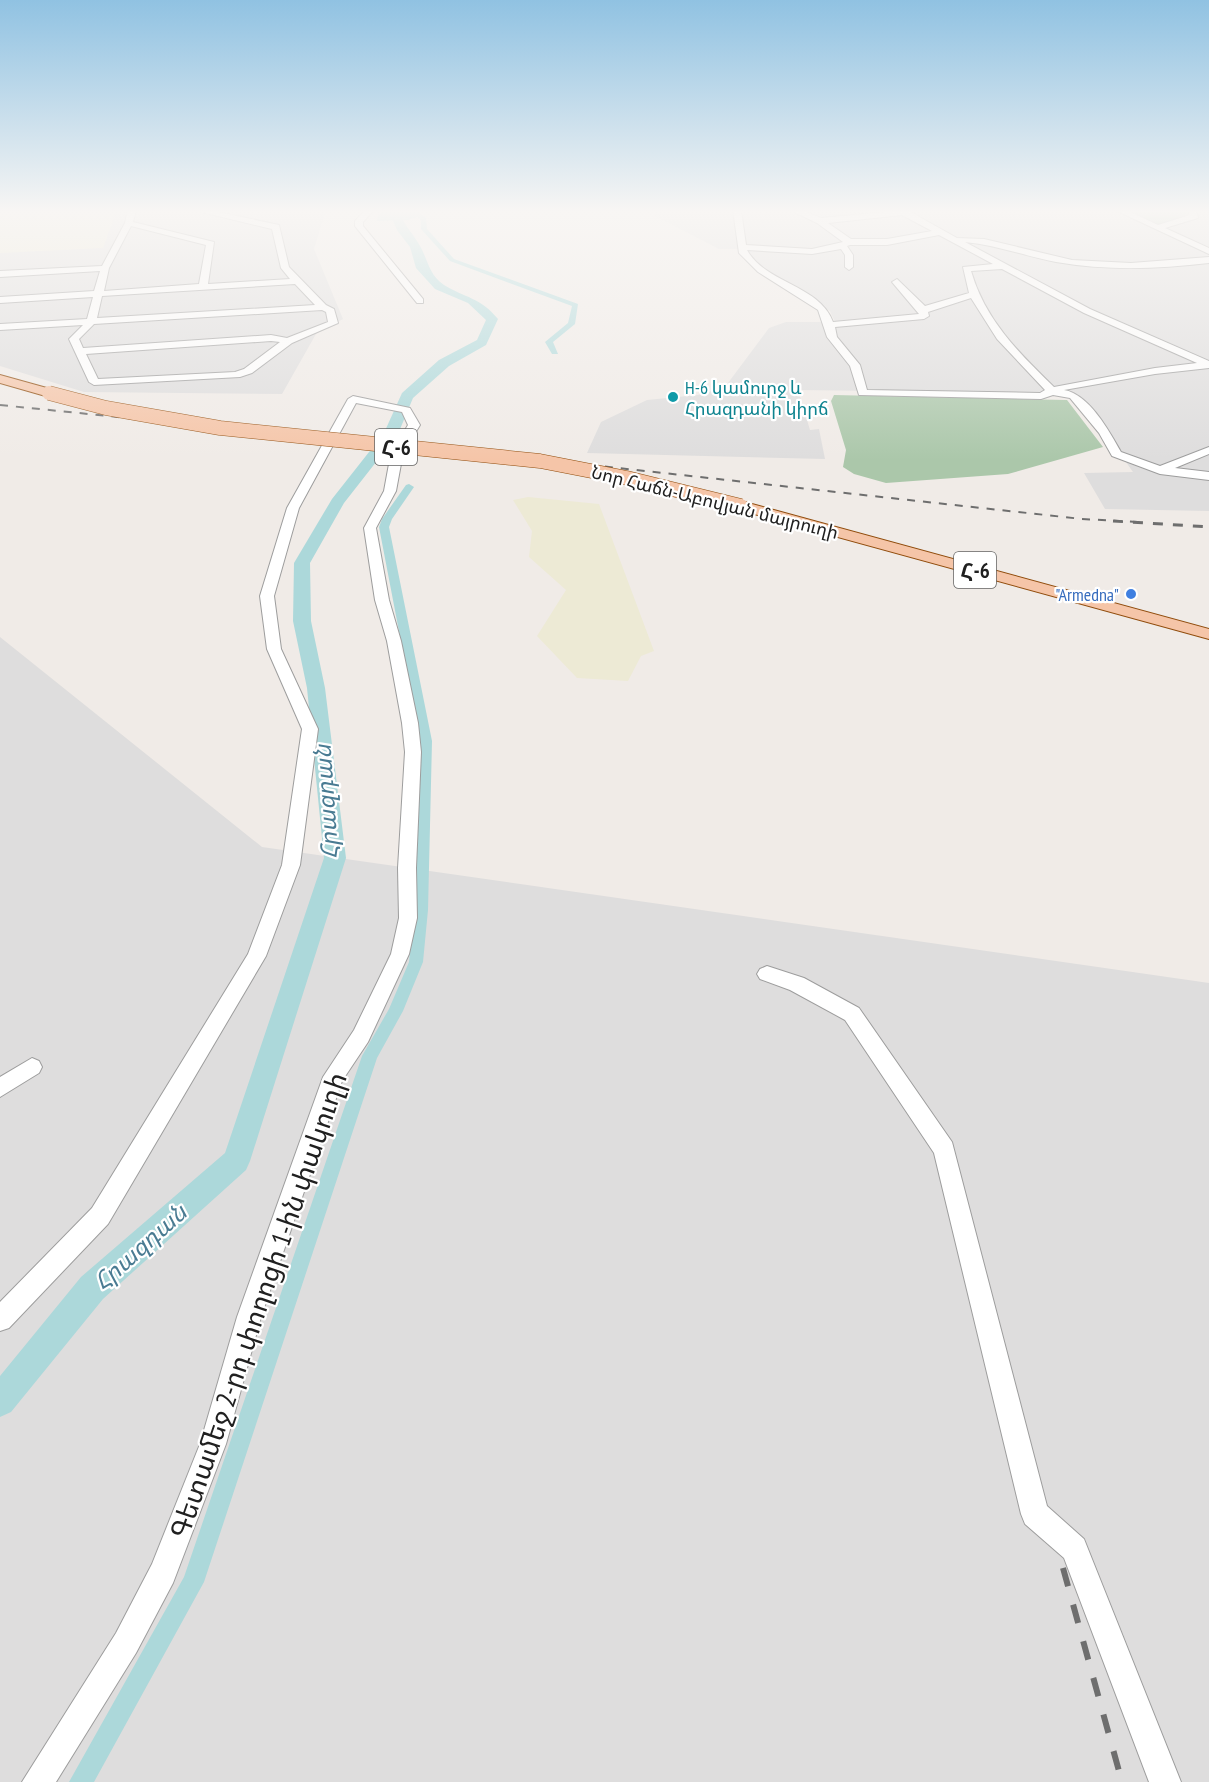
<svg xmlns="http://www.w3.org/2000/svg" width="1209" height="1782" viewBox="0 0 1209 1782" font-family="'PT Sans Narrow','Noto Sans Armenian',sans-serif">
<rect width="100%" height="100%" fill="#f0ebe7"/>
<path fill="#dedddd" d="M0,210H326L314,249L343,319L316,334L282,394L84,392L0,366Z
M655,210H1209V511L1105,509L1084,473L1133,472L1080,397L1048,393L798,390L810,430L819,429L825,459L587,453L601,422L647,400L698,395L725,387L769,328L786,322H835L830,311L763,269L742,249H719L655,216Z
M0,637L262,847L1209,983V1782H0Z"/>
<path fill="#edead5" d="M0,210H117L103,248L0,253Z
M528,497L599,504L654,651L641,656L628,681L577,678L537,636L566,590L529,557L532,531L513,500Z"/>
<path fill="#abc7aa" d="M1125,210H1188L1189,215L1158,225Z
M834,395L1067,400L1103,447L1008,474L886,483L854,474L843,467L846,450L831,401Z"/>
<path fill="#acd8da" d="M387,210H416L422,215L408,220L377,221L378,215Z"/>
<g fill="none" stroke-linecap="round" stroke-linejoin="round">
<path fill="#acd8da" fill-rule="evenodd" d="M409,210H416L426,218L427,229L454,259L578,304L575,324L553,342L558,354H552L545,342L568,323L572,306L450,261L421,229V220Z
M409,484L414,487L392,519L389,527L432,741L428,910L423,962L403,1011L377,1058L204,1582L94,1782H69L184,1577L362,1056L389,1009L409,962L414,910L420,741L379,527L382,519L406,485Z"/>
<path fill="#acd8da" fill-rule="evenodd" d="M394,210H406L400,215C406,227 414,235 420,246C428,260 429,275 444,285C465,298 480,297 498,319L486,345L449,366L413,398L398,434L344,503L310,563L311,621L325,688L346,858L250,1161L246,1170L103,1299L11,1412L0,1417V1376L81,1277L225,1153L324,858L307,688L293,621L294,563L332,499L384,433L402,393L439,360L477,340L486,320L468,303L435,289L416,268L410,247L397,230L390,214Z"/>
<g stroke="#9d9d9d" stroke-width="2">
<path id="minor" d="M128,210H136L133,222L214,242L208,284L290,279L281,268L272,229L193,210H209L279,225L289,267L326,305L334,309L338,323L292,343L252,373L240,377L94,385L89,382L69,339L83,325L0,330V324L87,319L93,297L0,303V297L94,291L100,271L0,277V271L102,266L125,223ZM131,226L206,245L199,284L104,291L109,268ZM295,284L315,305L97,318L102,296ZM322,310L326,312L328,322L287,338L271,335L83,348L79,339L94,324ZM271,341L280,342L244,369L235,372L98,379L86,354Z
M365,210H374L363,222V226L423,299V303H417L355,226V221Z
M733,210H741L746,245L812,249L843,242L817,223L790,210H802L821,218L907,210L957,238L984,239L1072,260L1131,263L1209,257V263C1158,269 1107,271 1056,262C1025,256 996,245 965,242L1090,309L1209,361V368L1155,374L1064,390C1089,394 1109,431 1121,452L1160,466L1209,447V454L1175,468L1209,472V480L1160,474L1112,456L1099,433L1070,398L1053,395L1041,399L859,395L850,366L827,337L818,310L758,272L739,253ZM902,215L932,231L887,239H851L828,223ZM939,235L993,264L963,267L969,293L925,306L897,279L892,282L919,314L833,322C820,285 765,283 747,250L812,254L841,249L845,255V267L849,270L853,267V255L847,246L850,245H887ZM1002,269L1084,313L1197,363L1155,368L1054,387C1019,353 985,320 971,271ZM971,298L997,339L1045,390L1040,393L867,390L860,365L837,337L835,327L924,319L929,316L928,312Z
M1115,210H1126L1158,225L1190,215L1188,210H1196L1198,218L1165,228L1209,248V254Z
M353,396L410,408L420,425L403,453L396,491L376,528L389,600L401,641L418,723L421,752L416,868L417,918L409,954L368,1042L342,1081L261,1317L226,1444L173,1583L136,1653L56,1782H22L116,1633L152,1564L200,1444L237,1317L323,1077L354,1030L391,954L399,918L398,868L405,752L402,723L387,641L375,600L364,528L384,491L391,453L408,425L402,412L356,403L299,508L274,596L281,649L318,729L300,865L266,956L108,1224L9,1328L0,1331V1302L92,1208L248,954L282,865L302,729L267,649L260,596L287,508L348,399Z
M767,966L804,978L859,1008L952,1142L1047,1506L1084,1539L1181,1782H1149L1064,1558L1025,1524L1021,1514L934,1153L845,1020L790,990L760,979L757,974L760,969Z
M32,1058L39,1061L42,1067L39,1073L0,1097V1077Z"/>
</g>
<g stroke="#904c0c" stroke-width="2">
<path id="major" d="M0,375L54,390L56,393L49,397L0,383Z
M741,501L1209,629V639L736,509L733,506Z"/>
</g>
<use href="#minor" fill="#fff" fill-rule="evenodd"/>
<use href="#major" fill="#f5c5a8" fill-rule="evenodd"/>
<path stroke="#6e6e6e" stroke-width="2" stroke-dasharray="8 8" stroke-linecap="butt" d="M0,405L609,467L1082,519L1137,522"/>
<path stroke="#6e6e6e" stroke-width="3" stroke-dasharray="10 10" stroke-linecap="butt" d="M1113,521L1209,527"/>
<path stroke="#6e6e6e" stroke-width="6" stroke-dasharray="19 19" stroke-linecap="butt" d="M1063,1568L1122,1782"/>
<g stroke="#904c0c" stroke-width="15" stroke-linecap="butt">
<path id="major-bridge" d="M49,393L106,408L220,428L540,461L627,478L741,506"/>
</g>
<use href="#major-bridge" stroke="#f5c5a8" stroke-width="14"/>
</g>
<linearGradient id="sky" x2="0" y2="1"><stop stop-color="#90c2e2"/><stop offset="0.46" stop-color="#f8f6f4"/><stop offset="1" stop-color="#f8f6f4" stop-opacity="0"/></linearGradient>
<rect width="1209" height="460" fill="url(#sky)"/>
<circle fill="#0f9aa8" stroke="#fff" stroke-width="2" cx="673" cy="397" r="6"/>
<circle fill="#3f7fe0" stroke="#fff" stroke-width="2" cx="1131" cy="594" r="6"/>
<g text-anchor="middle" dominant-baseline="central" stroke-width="4.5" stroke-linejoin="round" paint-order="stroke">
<g font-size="18" fill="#0d838f" stroke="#fff" text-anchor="start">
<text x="685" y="387">H-6 կամուրջ և<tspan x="685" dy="21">Հրազդանի կիրճ</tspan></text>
</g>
<g font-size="18" fill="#202020" stroke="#fff">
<text transform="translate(715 502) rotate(14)">Նոր Հաճն-Աբովյան մայրուղի</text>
</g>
<g font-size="18" fill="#366cbe" stroke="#fff" text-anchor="end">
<text x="1119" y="594">"Armedna"</text>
</g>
<g fill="#fff" stroke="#636363" stroke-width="1.5">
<rect x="375" y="429" width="42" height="36" rx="4.5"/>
<rect x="954" y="552" width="42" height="36" rx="4.5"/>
</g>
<g font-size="21" font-weight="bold" fill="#202020">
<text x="396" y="447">Հ-6</text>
<text x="975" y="570">Հ-6</text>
</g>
<g font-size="24" font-style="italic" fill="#497b92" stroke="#fff">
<text transform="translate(326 802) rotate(-94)">Հրազդան</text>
<text transform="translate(140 1247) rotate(-42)">Հրազդան</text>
</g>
<g font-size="27" fill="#202020" stroke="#fff">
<text transform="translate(258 1305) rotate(-71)">Գետամեջ 2-րդ փողոցի 1-ին փակուղի</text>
</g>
</g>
</svg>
